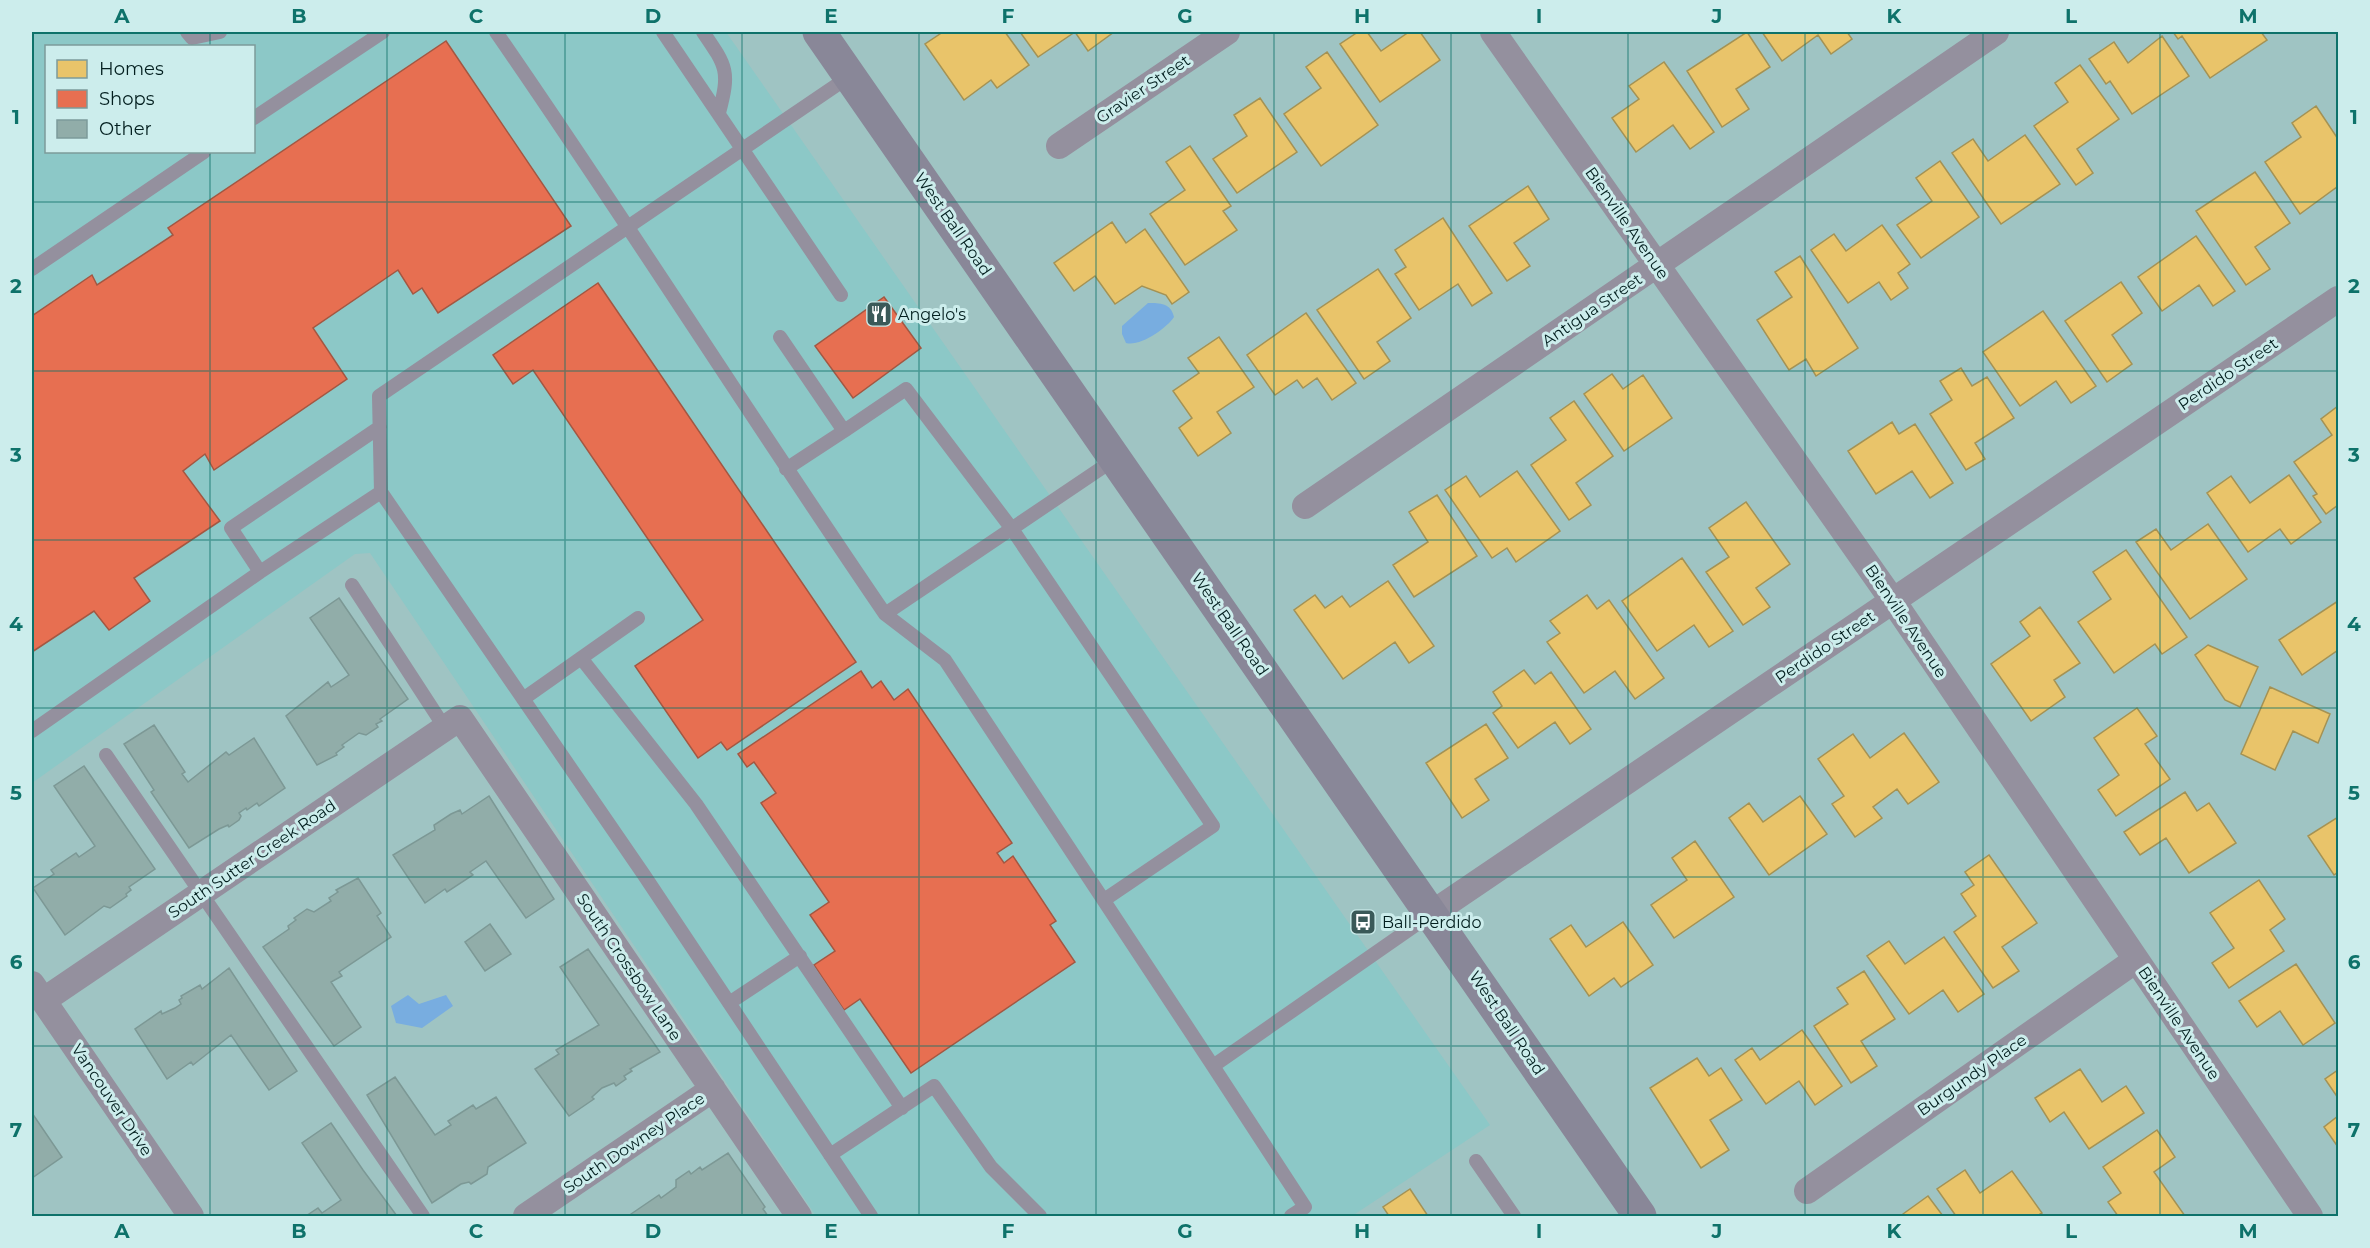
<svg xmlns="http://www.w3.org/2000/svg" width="2370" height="1248" viewBox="0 0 2370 1248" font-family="Montserrat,sans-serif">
<rect width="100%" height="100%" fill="#9fc4c3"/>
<path fill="#8cc8c7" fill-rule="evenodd" d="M32,32H726L1490,1125L1352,1216H816L370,553L355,554L32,783ZM46,46H254V152H46Z"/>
<path fill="#78ade0" d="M1148,303C1160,303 1171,303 1174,317C1167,328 1140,347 1126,343L1122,334V326Z
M408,995L419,1004L446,995L453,1006L422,1028L396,1023L391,1006Z"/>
<path fill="#e9c46a" stroke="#a49254" stroke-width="1.5" d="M943,32H1005L1029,65L997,88L991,80L964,100L925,44Z
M1020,32H1114L1088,51L1075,32L1038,57Z
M1358,32H1367L1381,51L1409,32H1420L1440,60L1380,102L1340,44Z
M1747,32L1770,67L1736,89L1749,109L1722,127L1687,71Z
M1762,32H1847L1852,39L1831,54L1818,35L1782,61Z
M2173,32H2261L2267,40L2210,78L2182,36L2178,39Z
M2162,36L2189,76L2132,114L2110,81L2106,84L2089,59L2114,42L2128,63Z
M1327,52L1378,125L1321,166L1284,114L1321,88L1306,67Z
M1664,62L1714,132L1690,149L1673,125L1636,152L1612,118L1639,99L1629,86Z
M2080,65L2119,119L2077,149L2093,173L2076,185L2034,126L2068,102L2055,83Z
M1260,98L1297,152L1237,193L1213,159L1247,136L1234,115Z
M2316,106L2338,139V190L2337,187L2300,214L2265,162L2301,137L2292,123Z
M2025,135L2060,184L2001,224L1952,153L1973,139L1988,161Z
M1190,146L1231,206L1223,211L1237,230L1185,265L1150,214L1185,190L1166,162Z
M1940,161L1979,217L1921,258L1897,225L1932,201L1916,178Z
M2255,172L2290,223L2255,247L2270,269L2246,285L2196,211Z
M1528,186L1549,219L1514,243L1530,266L1507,281L1469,226Z
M1443,218L1492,293L1472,306L1458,284L1419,310L1395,274L1406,267L1395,250Z
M1112,222L1126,243L1145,229L1189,292L1172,304L1166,295L1142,286L1115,304L1095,276L1074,291L1054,263Z
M1882,225L1910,264L1898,273L1908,288L1891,300L1879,282L1848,303L1811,250L1834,234L1846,251Z
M2196,236L2235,291L2213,306L2199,285L2162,311L2138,277Z
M1800,256L1858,348L1816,376L1806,359L1789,370L1757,320L1792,297L1775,272Z
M1378,269L1411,318L1377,342L1390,361L1364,379L1317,310Z
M2121,282L2142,313L2112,335L2132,364L2107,382L2065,321Z
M2043,311L2096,386L2071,403L2056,381L2020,406L1983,352Z
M1306,313L1356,383L1332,400L1317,378L1303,388L1297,380L1275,395L1247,355Z
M1219,337L1254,387L1217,412L1231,433L1198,456L1179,428L1192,418L1173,391L1199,373L1188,358Z
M1961,368L1972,386L1987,377L2014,418L1975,443L1985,459L1966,470L1930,414L1952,400L1940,381Z
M1612,374L1623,389L1643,375L1672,418L1624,451L1584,394Z
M1574,401L1613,456L1576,483L1591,505L1569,520L1531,465L1566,440L1550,418Z
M2338,406V505L2326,514L2313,496L2317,494L2294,462L2332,435L2321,419Z
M1892,422L1899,434L1915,424L1953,483L1930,498L1912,471L1876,494L1848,451Z
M1517,471L1560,531L1516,562L1507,548L1492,558L1445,490L1466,476L1480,497Z
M2289,475L2321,522L2291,544L2280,529L2248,552L2207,493L2231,476L2250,503Z
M1437,495L1477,556L1414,597L1393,565L1428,542L1409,512Z
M1746,502L1790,564L1756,588L1770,607L1743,625L1706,572L1729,557L1709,528Z
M2208,524L2247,579L2190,619L2136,542L2156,529L2171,550Z
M2126,550L2187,637L2162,654L2155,644L2114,673L2078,622L2111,599L2093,572Z
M1682,558L1733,631L1709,647L1694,625L1657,651L1622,601Z
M1388,581L1434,646L1409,663L1395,642L1343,679L1294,610L1315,595L1325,608L1342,596L1350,607Z
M1587,595L1597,609L1609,600L1664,678L1635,699L1615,671L1584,693L1547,642L1560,633L1550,621Z
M2338,601V650L2302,675L2279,640Z
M2040,607L2080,663L2054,680L2065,697L2031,721L1991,664L2030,636L2020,622Z
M2208,645L2258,667L2240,707L2225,700L2195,655Z
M1524,670L1535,684L1551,672L1591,729L1570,744L1555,722L1518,748L1493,713L1502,706L1493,692Z
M2270,687L2330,714L2318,743L2293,731L2275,770L2241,754Z
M2137,708L2157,736L2145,744L2170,779L2116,816L2098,790L2119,775L2094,738Z
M1486,724L1508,758L1475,779L1489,800L1462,818L1426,763Z
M1904,733L1939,782L1908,804L1897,789L1873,807L1882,818L1855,837L1832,804L1844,796L1818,759L1853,734L1870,758Z
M2185,792L2197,811L2209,803L2236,843L2189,873L2166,838L2140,855L2124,832Z
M1800,796L1827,834L1769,875L1729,818L1749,803L1763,822Z
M2338,817V872L2334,875L2308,836Z
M1695,841L1734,897L1674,938L1651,905L1687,880L1672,858Z
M1989,855L2037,923L2002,947L2019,971L1993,988L1954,932L1976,916L1961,894L1974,885L1965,872Z
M2259,880L2285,919L2270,930L2284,951L2229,988L2212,963L2234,948L2210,913Z
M1623,922L1653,965L1621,987L1614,978L1589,996L1550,939L1571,925L1586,947Z
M1944,937L1984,994L1958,1012L1943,990L1909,1014L1867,956L1889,941L1905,964Z
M2296,964L2335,1023L2303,1045L2280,1011L2257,1027L2239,1001Z
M1864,971L1895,1019L1861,1041L1877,1066L1851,1083L1814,1026L1848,1004L1837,988Z
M1802,1030L1842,1086L1815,1105L1799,1081L1766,1104L1735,1060L1752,1048L1760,1060Z
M1697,1058L1709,1076L1721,1068L1742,1100L1710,1120L1729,1150L1701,1168L1650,1088Z
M2080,1069L2102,1102L2126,1086L2144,1113L2089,1149L2064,1112L2050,1122L2035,1098Z
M2338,1070V1098L2325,1079Z
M2338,1116V1147L2324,1127Z
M2157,1130L2175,1157L2154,1172L2185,1216H2118L2108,1202L2121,1193L2103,1167Z
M1965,1170L1980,1193L2012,1171L2042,1213L2037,1216H1956L1937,1189Z
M1410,1189L1428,1216H1389L1383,1207Z
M1928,1196L1943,1216H1905L1903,1214Z"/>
<path fill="#e76f51" stroke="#a35742" stroke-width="1.5" d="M446,41L571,226L438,313L422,288L413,294L398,270L313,328L347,379L214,470L205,454L183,471L220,521L134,578L150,601L109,630L94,611L32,652V316L92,275L97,285L173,235L168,228Z
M598,283L856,662L727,750L721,742L698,758L635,666L703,620L533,370L513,384L493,355Z
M884,297L921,348L853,398L815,346Z
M861,671L872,688L881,681L894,700L908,689L1012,843L997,853L1004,863L1013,856L1056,921L1050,925L1075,962L911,1073L860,999L844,1010L814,965L835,951L810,915L829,902L761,803L776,793L754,762L747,767L738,754Z"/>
<path fill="#91ada9" stroke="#7c9895" stroke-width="1.5" d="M339,598L408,699L380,719L382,721L376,724L378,727L366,735L359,733L342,745L344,747L336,753L337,755L317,765L286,716L328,682L331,687L349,675L310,618Z
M154,725L185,772L182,774L188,782L226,752L229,755L254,738L285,788L259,806L257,803L247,810L246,808L239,813L241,816L239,820L229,827L228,825L219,829L189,848L151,792L154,790L124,744Z
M84,766L155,869L129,887L131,890L126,894L127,896L110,908L104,906L65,935L33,888L54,874L51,870L76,853L79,857L95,846L54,786Z
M489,796L554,899L526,918L486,861L470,872L473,875L447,892L445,889L425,903L393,855L435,830L434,825L451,814L460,810L462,814Z
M358,878L381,913L377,916L391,937L339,972L342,976L331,982L361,1027L334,1046L263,947L289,929L288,926L296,920L294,918L307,909L314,912L331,901L329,898L338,892L336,890Z
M490,924L511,954L485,971L465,942Z
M588,949L660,1052L630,1069L632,1071L624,1076L626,1079L616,1086L614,1083L602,1088L592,1097L594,1099L569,1116L535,1069L559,1054L556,1050L599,1025L560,967Z
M229,968L297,1071L269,1090L231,1035L193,1065L191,1062L167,1079L135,1029L161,1011L162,1014L175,1008L181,1004L179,1000L182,998L181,996L200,985L202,989Z
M395,1077L435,1135L451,1125L448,1121L473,1105L476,1109L496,1097L526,1143L488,1167L487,1174L471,1184L469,1182L461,1184L432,1203L367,1095Z
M32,1113L62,1157L32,1178Z
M331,1123L363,1170L397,1216H306L318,1208L322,1213L341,1200L302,1143Z
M728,1153L765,1207L763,1209L768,1216H633L631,1214L659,1195L661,1198L676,1187V1180L689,1171L691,1174L700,1167L702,1170Z"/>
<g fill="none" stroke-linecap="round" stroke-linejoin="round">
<path stroke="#94909e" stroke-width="14" d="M187,32L192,38L220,32
M496,32C629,224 753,421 885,614L1115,459
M663,32L841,295
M703,32C727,67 730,71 719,113
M254,118L383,32
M32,269L204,152
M780,337L844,431L906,389L1012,529L1213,826L1104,900
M786,469L844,431
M381,492L379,396L850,76
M260,572L231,528L380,427
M352,585L445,728
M885,614L945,660L1213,1066
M581,658L696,804L902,1108
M523,699L638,618
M32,731L260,572L381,492L644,875L871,1216
M106,755L423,1216
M729,1003L800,956
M830,1155L934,1086L991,1167L1040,1216
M1476,1161L1514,1216
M1291,1216L1305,1207L1213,1066L1430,915"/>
<path stroke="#94909e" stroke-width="26" d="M1493,32L1893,601L2310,1216
M1059,146L1227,32
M1305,506L1996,32
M1431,914L2338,299
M32,984L191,1216
M44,1000L460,718L799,1216
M1807,1191L2136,960
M526,1216L713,1089"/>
<path stroke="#898798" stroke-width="33" d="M819,32L1640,1216"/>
</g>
<path fill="none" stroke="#0e726a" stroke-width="1.5" stroke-opacity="0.55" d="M210,32V46M387,32V1216M565,32V1216M742,32V1216M919,32V1216M1096,32V1216M1274,32V1216M1451,32V1216M1628,32V1216M1805,32V1216M1983,32V1216M2160,32V1216M210,152V1216M32,202H2338M32,371H2338M32,540H2338M32,708H2338M32,877H2338M32,1046H2338"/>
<defs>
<g id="restaurant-square" transform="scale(1.35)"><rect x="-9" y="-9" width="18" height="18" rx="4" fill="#3a5958" stroke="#ccedec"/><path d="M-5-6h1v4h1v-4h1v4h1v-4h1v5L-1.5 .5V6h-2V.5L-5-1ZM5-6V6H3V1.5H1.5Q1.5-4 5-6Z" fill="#fff"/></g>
<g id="bus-square" transform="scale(1.35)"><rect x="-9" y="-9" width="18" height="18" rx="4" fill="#3a5958" stroke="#ccedec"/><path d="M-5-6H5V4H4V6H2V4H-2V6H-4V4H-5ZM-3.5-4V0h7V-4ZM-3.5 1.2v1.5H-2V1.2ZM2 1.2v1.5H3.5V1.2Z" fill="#fff"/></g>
</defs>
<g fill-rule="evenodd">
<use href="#restaurant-square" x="879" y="314"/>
<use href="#bus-square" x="1363" y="922"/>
</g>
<g text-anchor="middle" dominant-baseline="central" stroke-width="6" stroke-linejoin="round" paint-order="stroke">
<g font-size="16" fill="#031f1f" stroke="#ccedec">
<text transform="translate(1143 89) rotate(-34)">Gravier Street</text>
<text transform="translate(1627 223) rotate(55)">Bienville Avenue</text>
<text transform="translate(953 224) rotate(55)">West Ball Road</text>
<text transform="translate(1592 310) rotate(-34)">Antigua Street</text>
<text transform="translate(2228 374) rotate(-34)">Perdido Street</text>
<text transform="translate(1906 621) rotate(56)">Bienville Avenue</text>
<text transform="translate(1230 624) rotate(55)">West Ball Road</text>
<text transform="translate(1825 647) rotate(-34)">Perdido Street</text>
<text transform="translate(252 859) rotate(-34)">South Sutter Creek Road</text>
<text transform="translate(629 967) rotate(56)">South Crossbow Lane</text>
<text transform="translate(1507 1023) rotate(56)">West Ball Road</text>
<text transform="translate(2179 1023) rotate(56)">Bienville Avenue</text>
<text transform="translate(1972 1075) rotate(-35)">Burgundy Place</text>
<text transform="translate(112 1100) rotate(56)">Vancouver Drive</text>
<text transform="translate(634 1143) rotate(-34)">South Downey Place</text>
</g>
<g font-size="16" fill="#031f1f" stroke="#ccedec" text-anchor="start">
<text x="898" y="314">Angelo's</text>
<text x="1382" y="922">Ball-Perdido</text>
</g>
</g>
<rect width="2370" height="1248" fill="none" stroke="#ccedec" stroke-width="66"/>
<rect x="45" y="45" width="210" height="108" fill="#ccedec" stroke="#7c9b9a" stroke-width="1.5"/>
<rect x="57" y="60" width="30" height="18" fill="#e9c46a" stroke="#7c9b9a" stroke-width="1.5"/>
<text x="99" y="75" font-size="18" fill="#031f1f">Homes</text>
<rect x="57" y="90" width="30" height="18" fill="#e76f51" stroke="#7c9b9a" stroke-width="1.5"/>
<text x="99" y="105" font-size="18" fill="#031f1f">Shops</text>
<rect x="57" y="120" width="30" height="18" fill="#91ada9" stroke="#7c9b9a" stroke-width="1.5"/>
<text x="99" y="135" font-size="18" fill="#031f1f">Other</text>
<rect x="33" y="33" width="2304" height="1182" fill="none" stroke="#0e726a" stroke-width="2"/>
<g font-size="20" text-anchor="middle" font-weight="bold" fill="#0e726a">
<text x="122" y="23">A</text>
<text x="299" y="23">B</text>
<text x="476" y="23">C</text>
<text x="653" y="23">D</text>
<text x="831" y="23">E</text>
<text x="1008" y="23">F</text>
<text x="1185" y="23">G</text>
<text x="1362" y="23">H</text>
<text x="1539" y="23">I</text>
<text x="1717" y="23">J</text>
<text x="1894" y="23">K</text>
<text x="2071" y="23">L</text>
<text x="2248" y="23">M</text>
<text x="16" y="124">1</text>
<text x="2354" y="124">1</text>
<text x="16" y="293">2</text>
<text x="2354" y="293">2</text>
<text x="16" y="462">3</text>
<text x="2354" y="462">3</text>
<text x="16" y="631">4</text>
<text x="2354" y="631">4</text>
<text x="16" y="800">5</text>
<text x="2354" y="800">5</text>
<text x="16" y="969">6</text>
<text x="2354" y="969">6</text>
<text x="16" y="1137">7</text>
<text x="2354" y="1137">7</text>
<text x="122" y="1238">A</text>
<text x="299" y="1238">B</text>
<text x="476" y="1238">C</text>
<text x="653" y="1238">D</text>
<text x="831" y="1238">E</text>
<text x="1008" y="1238">F</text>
<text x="1185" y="1238">G</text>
<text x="1362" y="1238">H</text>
<text x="1539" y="1238">I</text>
<text x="1717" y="1238">J</text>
<text x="1894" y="1238">K</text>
<text x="2071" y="1238">L</text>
<text x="2248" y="1238">M</text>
</g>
</svg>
